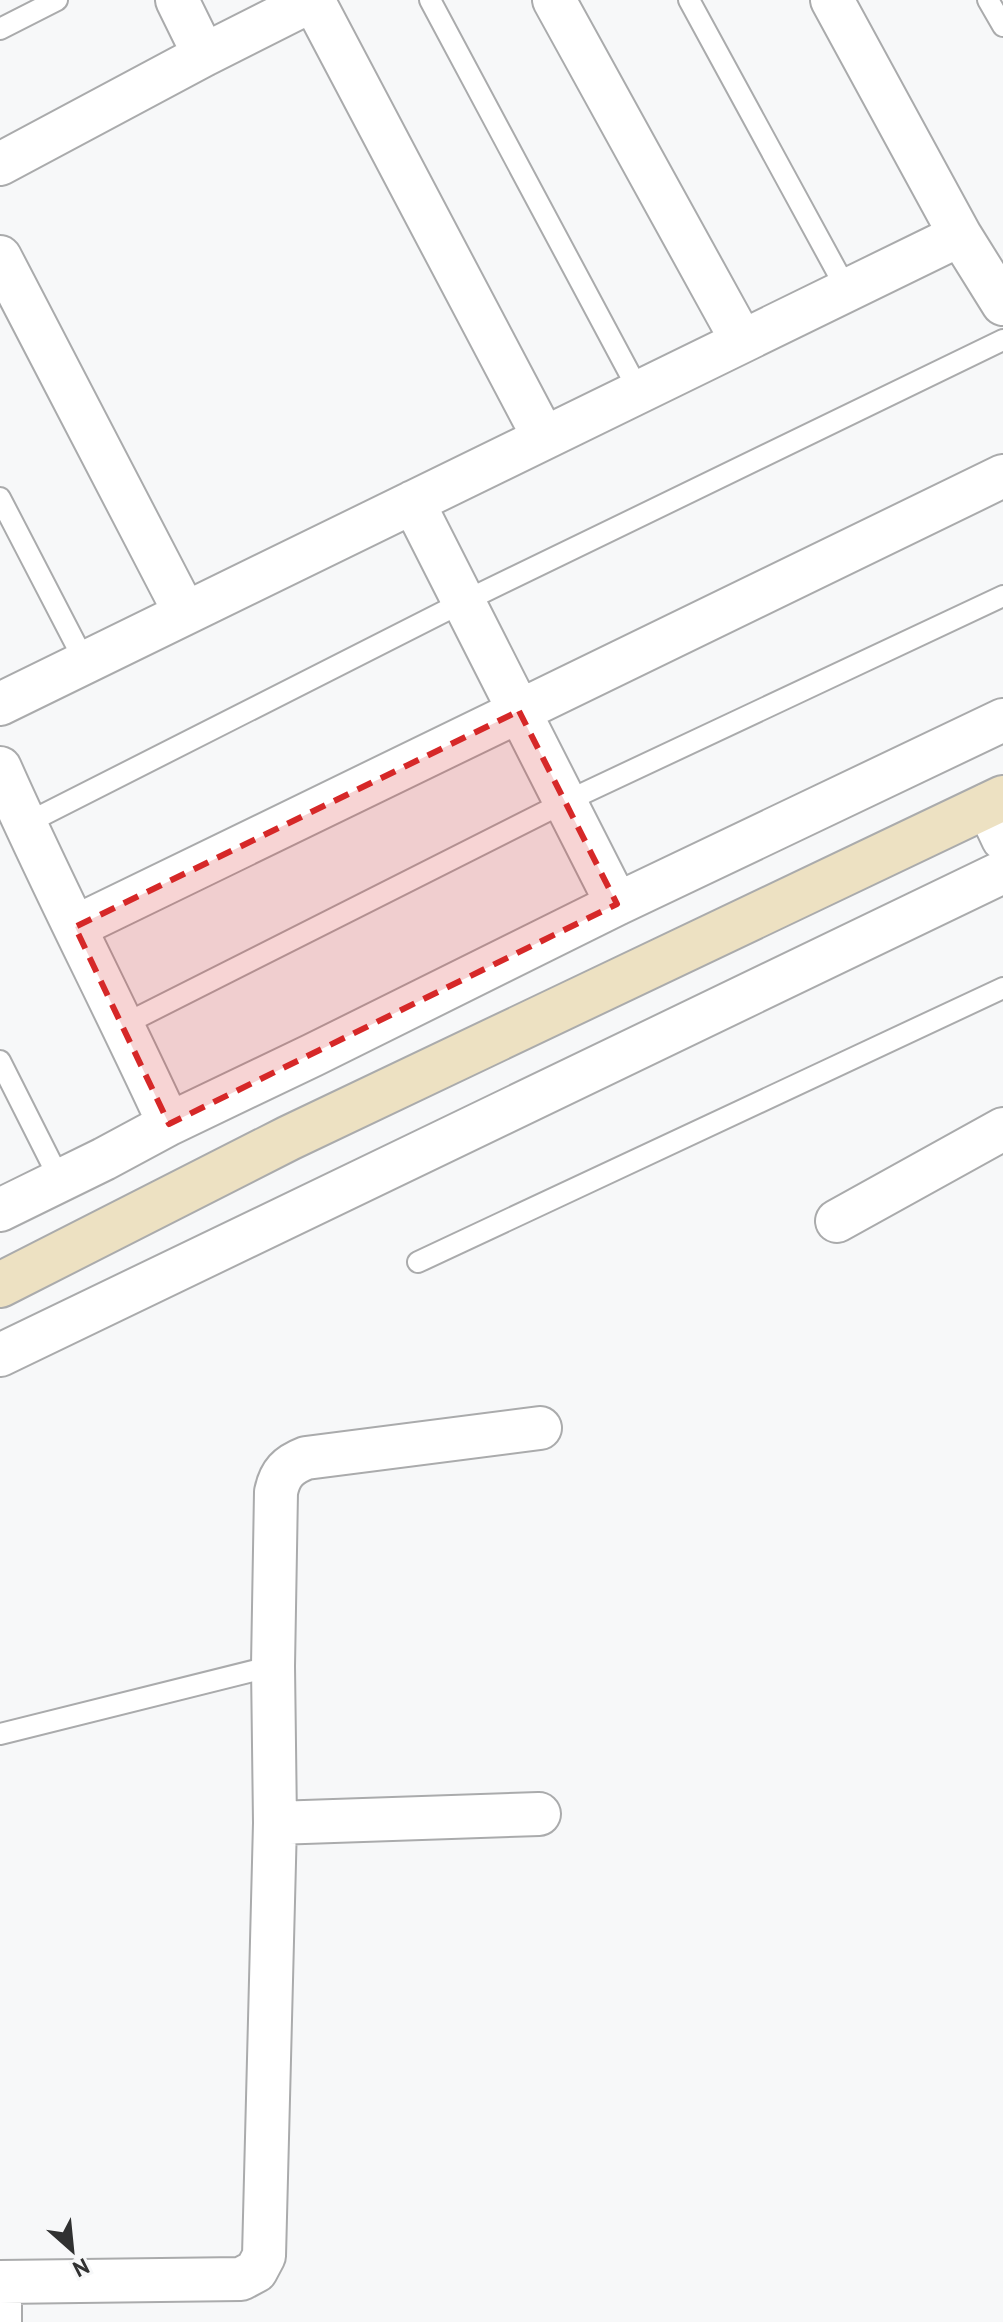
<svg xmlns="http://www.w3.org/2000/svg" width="1003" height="2322" viewBox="0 0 1003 2322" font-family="'PT Sans',sans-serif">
<rect width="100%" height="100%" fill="#f7f8f9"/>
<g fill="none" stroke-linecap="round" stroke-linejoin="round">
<g stroke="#aaabac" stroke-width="24">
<path id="lane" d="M430,0L639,391
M689,0L847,290
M988,0L1003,26
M0,29L57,0
M0,498L85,662
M25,824L463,602L1003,340
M123,1025L565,802L1003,596
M0,1061L60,1180
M418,1262L1003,988
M0,1734L273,1666"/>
</g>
<g stroke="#aaabac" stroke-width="46">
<path id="street" d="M177,0L204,55
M313,0L544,438
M554,0L742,341
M832,0L960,235L1003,304
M0,164L204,55L313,0
M0,257L185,613
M413,502L617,904
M0,704L960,235
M0,768C53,888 114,1004 169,1124L104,1159L0,1210
M987,805L1003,839
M75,927L1003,476
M169,1124L313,1055L617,904L1003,720
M837,1221L1003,1129
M0,1355L1003,872
M275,1823L539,1814
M0,2282L241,2279L256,2271L264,2256L275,1823L273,1666L276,1492C280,1473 288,1465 306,1458L540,1428
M0,2304V2322"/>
</g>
<g stroke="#aaabac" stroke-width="48">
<path id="secondary" d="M0,1285L289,1138L1003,798"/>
</g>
<use href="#lane" stroke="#fff" stroke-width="20"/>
<use href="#street" stroke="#fff" stroke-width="42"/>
<use href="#secondary" stroke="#ede1c2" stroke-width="44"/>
</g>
<path fill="#d62828" fill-opacity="0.2" stroke="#d62828" stroke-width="6" stroke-dasharray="16 10" stroke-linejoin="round" d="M519,711L617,904L169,1124L75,927Z"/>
<g transform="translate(72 2250) rotate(153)" stroke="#f7f8f9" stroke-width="6" paint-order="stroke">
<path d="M0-6L14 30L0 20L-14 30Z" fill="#303131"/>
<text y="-12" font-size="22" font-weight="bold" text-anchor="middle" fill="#303131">N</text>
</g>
</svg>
